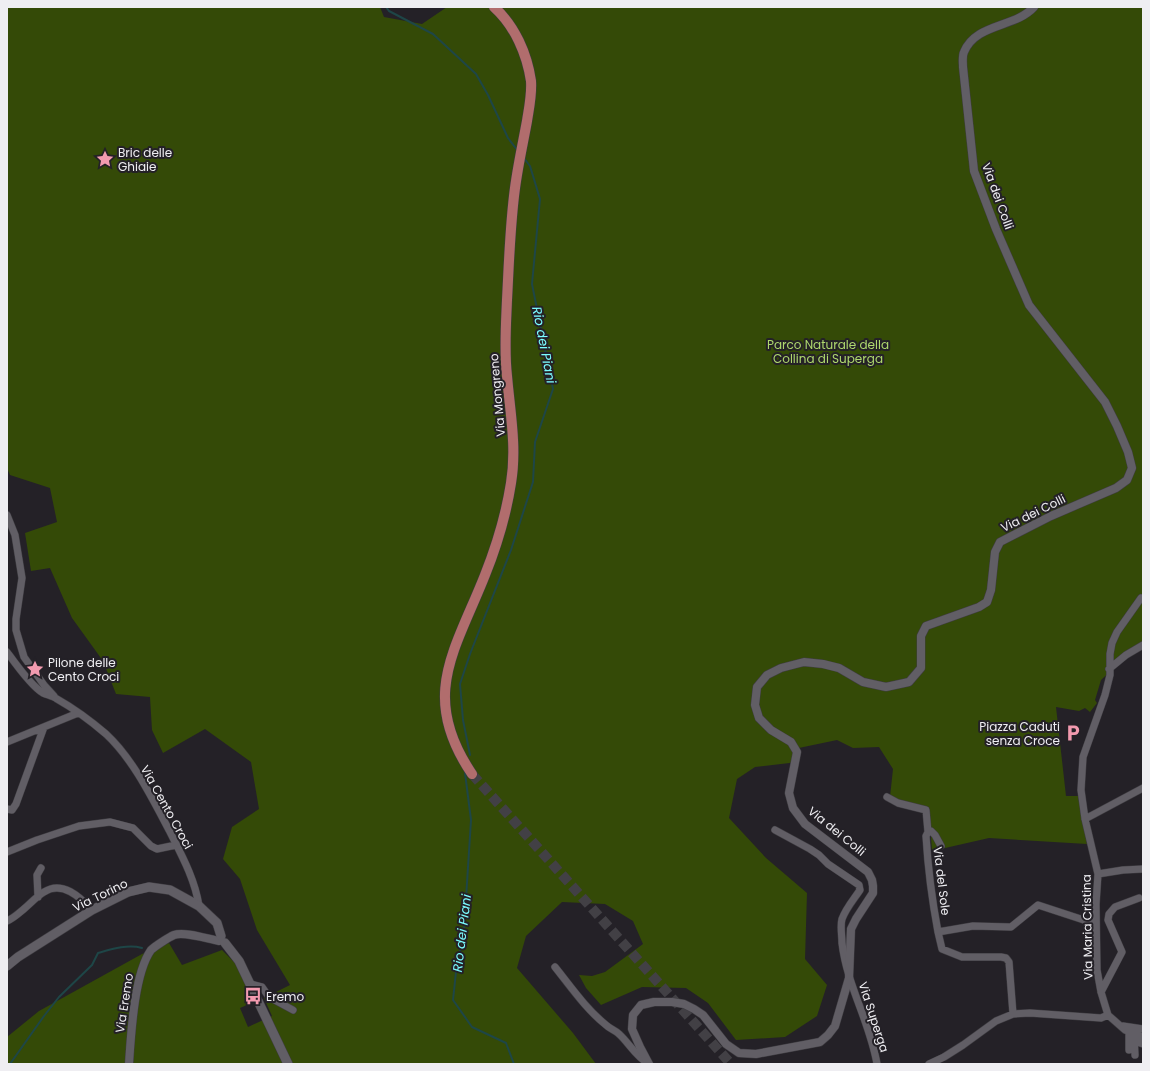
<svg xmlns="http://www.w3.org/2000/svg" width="1150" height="1071" viewBox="0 0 1150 1071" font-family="Poppins,sans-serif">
<rect width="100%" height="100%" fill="#242127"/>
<path fill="#344a07" d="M7,7H380L384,17L422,24L447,7H1143V645L1130,653L1101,680L1095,700L1097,703L1090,712L1085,708L1079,711L1056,707L1066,796H1078L1087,844L989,838L932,851L929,809L907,805L890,797L893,769L879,747L853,748L837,740L794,749L798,762L755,767L737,779L729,818L766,858L807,893L805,959L827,985L817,1016L785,1037L736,1040L708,1003L686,988L642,987L601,1005L586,988L579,975L592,976L605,972L643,944L633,921L605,904L562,902L526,936L517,968L573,1033L596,1064H7V1037L39,1011L142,954L169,943L182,965L222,950L237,965L254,1002L240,1008L248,1027L272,1016L264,998L290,985L257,930L240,879L223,859L232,827L259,809L251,762L205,729L163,753L152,730L150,697L116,694L103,661L72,618L50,568L31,571L25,533L57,522L50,488L10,475L7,468Z"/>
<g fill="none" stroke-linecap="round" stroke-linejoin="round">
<path stroke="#1e4647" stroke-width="2" d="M386,7L389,11L433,34L476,74L488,95L508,138L518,151
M470,755L463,720L460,684L470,654L511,550L533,482L535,442L553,389L532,284L540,199L530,166L523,157
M465,773L471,820L464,930L456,972L453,1000L472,1027L506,1043L514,1064
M10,1064L44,1016L59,997L92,965L98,953C112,949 128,944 142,948"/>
<path stroke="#424045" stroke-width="10" stroke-dasharray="10 5" stroke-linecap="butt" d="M472,774L731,1064"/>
<g stroke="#3f3d42" stroke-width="8">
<path id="minor" d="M7,515L15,535L22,578L16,619V630L24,657L44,685L54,696
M1141,598L1117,632L1112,643L1110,654V675L1105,695L1083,757L1081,790L1085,819L1098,874L1096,904L1097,970L1101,992L1108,1015L1125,1030L1143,1037
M7,652C15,663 31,686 43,693C47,695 53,696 57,699C73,708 92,722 106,734C133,759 152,798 169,830C181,854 195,879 199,906
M1109,669L1126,655L1143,645
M7,742L78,713
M887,797L898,803L926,810L928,832
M7,809L12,810L16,804L44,727
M1085,819L1143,788
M775,830L810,849L819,855L828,864L859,885L860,890C854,899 846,908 842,919C840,926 842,935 842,943C847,986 870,1022 877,1064
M7,852L37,840L79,826L110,822L133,828L151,846L157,849L176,845
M1098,874L1123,870L1143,869
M38,897L37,875L41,868
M7,921C14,918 19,913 25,908C31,903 37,896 44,892C62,880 80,897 92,910
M938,932C932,900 928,869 926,836L928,832L931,831L935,835L941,846
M555,967C571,987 586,1009 606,1025C610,1029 615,1030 619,1034C630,1044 635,1056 649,1064
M251,984L262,987L269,997L293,1010
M1101,992L1122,952L1108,920L1109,914L1115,907L1139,898
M1013,1014L1009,962L1006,958L1001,957H962L942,949L938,932L973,926L1011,927L1038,905L1096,924
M1123,1026L1143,1029
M1134,1034L1135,1055
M1134,1041L1143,1044
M1129,1050V1032
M929,1064L944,1057L963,1045L996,1021L1013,1014L1030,1013L1101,1018L1108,1015"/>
</g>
<g stroke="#3f3d42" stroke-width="9">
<path id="tertiary" d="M129,1064C131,1035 134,974 151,950C154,947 169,937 174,935C184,931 208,939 219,941
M649,1064L640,1047L632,1029L633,1015L641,1005L654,1002H672L684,1004L694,1009L703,1015L726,1044L739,1053L756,1054L820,1042L828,1035L835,1026L849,978L851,929L856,919L873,893V886L872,880L868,872L805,824L793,808L789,793L797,752L791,742L771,730L759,718L755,705L757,687L767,675L781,668L804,662L823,664L839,668L863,682L886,687L909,682L921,668V636L926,626L979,607L987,602L991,590L995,552L1000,542L1051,516L1116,488L1127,480L1132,468L1128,452L1117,426L1105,402L1029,305L996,229L974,171L963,67C963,63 962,56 964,52C976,23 1015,28 1034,7"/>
</g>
<g stroke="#3f3d42" stroke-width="10">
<path id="secondary" d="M225,943L239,961L288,1064
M7,966L18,957L92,910L128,892L149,887L170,890L199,906L217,923L221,936"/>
</g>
<g stroke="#3f3d42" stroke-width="11">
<path id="primary" d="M472,774C419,696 455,651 485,575C497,545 506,515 511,483C517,447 510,412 507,376C504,350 506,325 507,300C509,263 510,225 515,188C518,165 523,143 527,121C529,108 532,95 531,81C527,54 515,26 494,7"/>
</g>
<use href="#minor" stroke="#615e65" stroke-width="7"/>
<use href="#tertiary" stroke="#615e65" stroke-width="8"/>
<use href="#secondary" stroke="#615e65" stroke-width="9"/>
<use href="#primary" stroke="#b16d6d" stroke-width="10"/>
</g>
<defs>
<g id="sight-bare" transform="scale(1.38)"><path d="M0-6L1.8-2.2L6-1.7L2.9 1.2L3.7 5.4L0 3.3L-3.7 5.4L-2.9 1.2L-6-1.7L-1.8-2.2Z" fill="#f29aaf" stroke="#242127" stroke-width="2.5" paint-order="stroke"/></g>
<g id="parking-bare" transform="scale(1.38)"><path d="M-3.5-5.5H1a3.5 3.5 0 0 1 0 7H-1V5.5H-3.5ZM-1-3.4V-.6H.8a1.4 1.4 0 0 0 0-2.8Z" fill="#f29aaf" stroke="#242127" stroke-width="2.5" paint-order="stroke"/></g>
<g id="bus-bare" transform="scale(1.38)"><path d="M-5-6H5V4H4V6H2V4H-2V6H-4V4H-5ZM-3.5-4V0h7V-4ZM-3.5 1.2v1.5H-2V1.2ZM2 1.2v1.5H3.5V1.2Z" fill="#f29aaf" stroke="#242127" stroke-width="2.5" paint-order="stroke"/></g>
</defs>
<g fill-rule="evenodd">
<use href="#sight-bare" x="105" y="159"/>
<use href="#sight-bare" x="35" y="669"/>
<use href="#parking-bare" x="1073" y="733"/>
<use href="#bus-bare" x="253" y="996"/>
</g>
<g text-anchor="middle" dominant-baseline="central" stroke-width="4" stroke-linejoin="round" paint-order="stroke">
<g font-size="12" fill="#efeef2" stroke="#242127" text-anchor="start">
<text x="118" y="152">Bric delle<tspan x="118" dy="14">Ghiaie</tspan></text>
<text x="48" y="662">Pilone delle<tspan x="48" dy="14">Cento Croci</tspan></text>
<text x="1060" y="726" text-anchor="end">Piazza Caduti<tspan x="1060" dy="14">senza Croce</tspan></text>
<text x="266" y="996">Eremo</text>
</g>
<g font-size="12" fill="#efeef2" stroke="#242127">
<text transform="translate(998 196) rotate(70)">Via dei Colli</text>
<text transform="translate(497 395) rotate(-95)">Via Mongreno</text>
<text transform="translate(1033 513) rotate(-26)">Via dei Colli</text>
<text transform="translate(167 807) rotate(61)">Via Cento Croci</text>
<text transform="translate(837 831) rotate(39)">Via dei Colli</text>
<text transform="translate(942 881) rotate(83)">Via del Sole</text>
<text transform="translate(100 895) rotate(-26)">Via Torino</text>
<text transform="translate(1087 927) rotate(-91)">Via Maria Cristina</text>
<text transform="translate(124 1003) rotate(-81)">Via Eremo</text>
<text transform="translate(874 1017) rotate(72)">Via Superga</text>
</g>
<g font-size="12" fill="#afd86e" stroke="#242127">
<text x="828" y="344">Parco Naturale della<tspan x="828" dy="14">Collina di Superga</tspan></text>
</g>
<g font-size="13" font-style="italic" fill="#7bfcff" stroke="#242127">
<text transform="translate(544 345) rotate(79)">Rio dei Piani</text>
<text transform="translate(462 933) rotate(-83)">Rio dei Piani</text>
</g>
</g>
<rect width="1150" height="1071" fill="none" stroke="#efeef2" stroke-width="16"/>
</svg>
